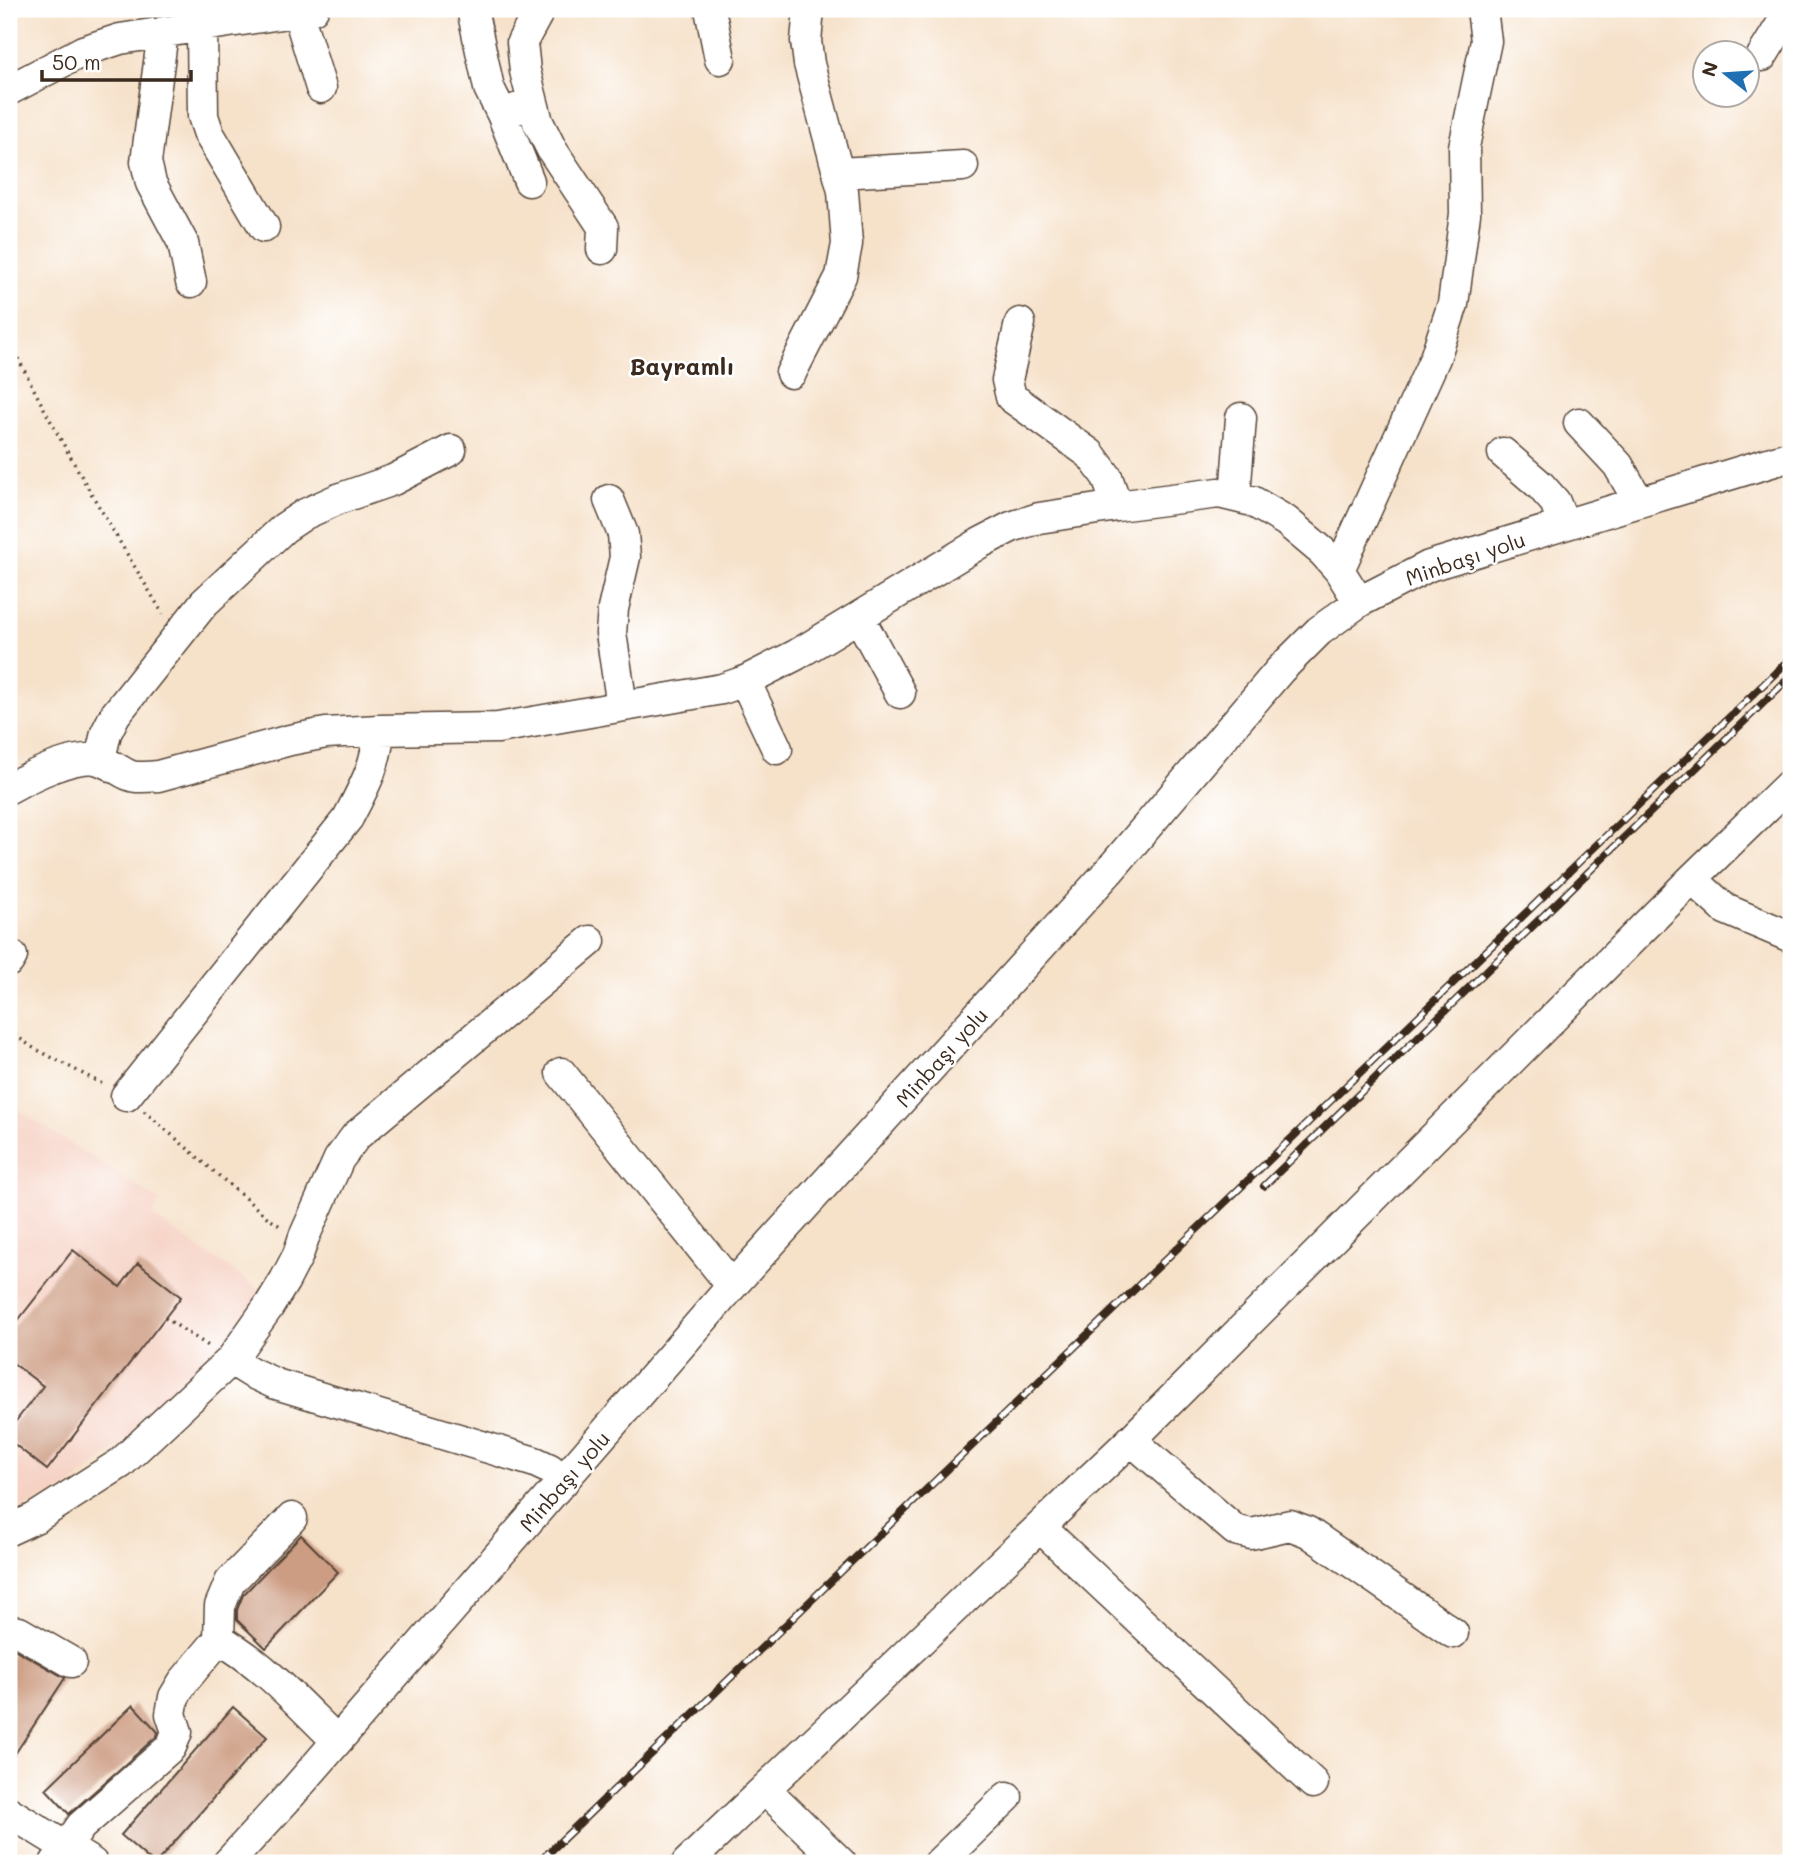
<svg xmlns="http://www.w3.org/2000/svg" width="1800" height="1872" viewBox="0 0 1800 1872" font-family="Mali,sans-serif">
<rect width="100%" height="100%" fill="#fff"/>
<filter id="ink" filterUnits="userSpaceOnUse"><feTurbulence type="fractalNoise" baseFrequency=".0143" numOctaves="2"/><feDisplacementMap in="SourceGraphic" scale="14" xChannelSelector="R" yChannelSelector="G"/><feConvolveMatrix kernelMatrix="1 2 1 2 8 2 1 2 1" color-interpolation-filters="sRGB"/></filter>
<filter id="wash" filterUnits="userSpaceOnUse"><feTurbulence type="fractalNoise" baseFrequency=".00686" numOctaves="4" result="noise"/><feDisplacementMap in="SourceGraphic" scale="28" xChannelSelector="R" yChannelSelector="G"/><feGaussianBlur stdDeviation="1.57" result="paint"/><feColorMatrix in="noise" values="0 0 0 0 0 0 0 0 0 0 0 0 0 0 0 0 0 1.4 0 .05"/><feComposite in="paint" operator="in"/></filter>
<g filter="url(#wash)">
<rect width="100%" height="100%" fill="#f6e1c9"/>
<path fill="#f6d2c4" d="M9,1104L160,1201L152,1216L265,1293L226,1345L168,1407L67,1488L9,1516Z"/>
<g id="blocks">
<path fill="#cd9d83" d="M73,1250L120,1287L138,1263L181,1297L47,1470L9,1440V1430L43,1386L9,1360V1332Z
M301,1535L338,1572L266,1648L237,1620V1610L243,1595Z
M14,1649L65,1678L9,1763V1658Z
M133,1705L158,1732L157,1736L69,1814L46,1789Z
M233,1707L267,1737L156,1863H153L121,1835Z"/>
</g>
</g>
<g filter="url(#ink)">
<use href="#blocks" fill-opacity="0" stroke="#574538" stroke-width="2"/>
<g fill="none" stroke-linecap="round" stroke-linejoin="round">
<g stroke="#574538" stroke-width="33">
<path id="minor" d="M472,9L489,88L502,114L533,103
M540,9L522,42L525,71L538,122L552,150L603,227L602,249
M710,9L720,59
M298,13L321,88
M202,27L203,116L209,134L264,227
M163,32L146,162L151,183L183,243L191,282
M1762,56L1791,9
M9,90L83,51L120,39L313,9
M502,114L529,181
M839,173L963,166
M1020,323L1007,380L1011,397L1090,454L1107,477L1117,506
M791,373L841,276L847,244L843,191L809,64L806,41L809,9
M1579,423L1618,465L1639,502
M1503,453L1540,485L1555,502L1564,525
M1235,496L1241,418
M609,500L623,534L625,557L613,609L611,633L622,706
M1339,570L1435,358L1453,304L1465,214L1464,147L1486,41L1482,9
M859,617L900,693
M745,681L777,749
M100,759L106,733L115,715L204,603L284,528L305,514L338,499L393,480L451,450
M9,788C29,777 79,751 102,761C130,773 122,780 158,776L290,740L326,733L379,730L498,728L722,689L745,681L796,655L980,543L1011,527L1039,518L1117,506L1219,493L1252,501L1286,521L1323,552L1339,570L1359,602
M1692,879L1725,909L1791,937
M9,961L12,956
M561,1073L732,1286
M126,1096L348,818C364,787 377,765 379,730
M231,1360L252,1373L276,1384L535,1462L550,1469L563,1482
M1131,1440L1235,1530L1251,1534L1290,1525L1308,1532L1453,1633
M1041,1528L1313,1783
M9,1530L35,1518L121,1463L231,1360L269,1306L285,1280L298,1255L304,1237L339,1159L356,1136L590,941
M9,1631L19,1632L71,1662
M219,1639C264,1664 300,1705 337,1741
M765,1789L841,1863
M9,1812L92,1863
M55,1863L81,1826L171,1747L177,1732L171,1714L174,1697L183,1682L219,1639L220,1606L230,1582L292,1518
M228,1863L293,1792L732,1286L1109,871L1280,670L1319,631L1359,602L1429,566L1791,456
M687,1863L1131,1440L1692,879L1791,783
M939,1863L1007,1797"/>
</g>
<path stroke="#574538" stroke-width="3.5" stroke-dasharray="2 5" stroke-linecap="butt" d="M9,339C54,434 109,524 163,614
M9,1031L32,1047L106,1086
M144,1111L268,1218L283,1228
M165,1318L210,1347"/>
<use href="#minor" stroke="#fff" stroke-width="30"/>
<g stroke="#3b2a1e" stroke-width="8">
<path id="rail" d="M1264,1186L1791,676
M538,1863L1791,658"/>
</g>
<use href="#rail" stroke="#fff" stroke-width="5" stroke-dasharray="16" stroke-linecap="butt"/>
</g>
</g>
<g text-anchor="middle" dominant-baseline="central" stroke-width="5" stroke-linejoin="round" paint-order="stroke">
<g font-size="21" fill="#3b2a1e" stroke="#fff">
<text transform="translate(1465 558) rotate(-19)">Minbaşı yolu</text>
<text transform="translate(941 1057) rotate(-48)">Minbaşı yolu</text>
<text transform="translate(564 1481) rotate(-49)">Minbaşı yolu</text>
</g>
<g font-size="24" font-weight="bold" fill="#3b2a1e" stroke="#fff">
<text x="682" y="365">Bayramlı</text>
</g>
</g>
<rect width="1800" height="1872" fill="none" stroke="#fff" stroke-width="35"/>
<g transform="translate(1726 74) rotate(287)"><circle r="33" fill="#ffffff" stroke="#b1aaa5" stroke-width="2"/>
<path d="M0-5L12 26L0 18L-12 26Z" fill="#1f6fb2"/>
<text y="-10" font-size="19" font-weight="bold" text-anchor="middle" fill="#3b2a1e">N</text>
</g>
<path d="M42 70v10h149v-10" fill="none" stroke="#3b2a1e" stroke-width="3.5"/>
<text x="52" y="70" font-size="21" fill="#3b2a1e" stroke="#ffffff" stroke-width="5" paint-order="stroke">50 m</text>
</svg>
